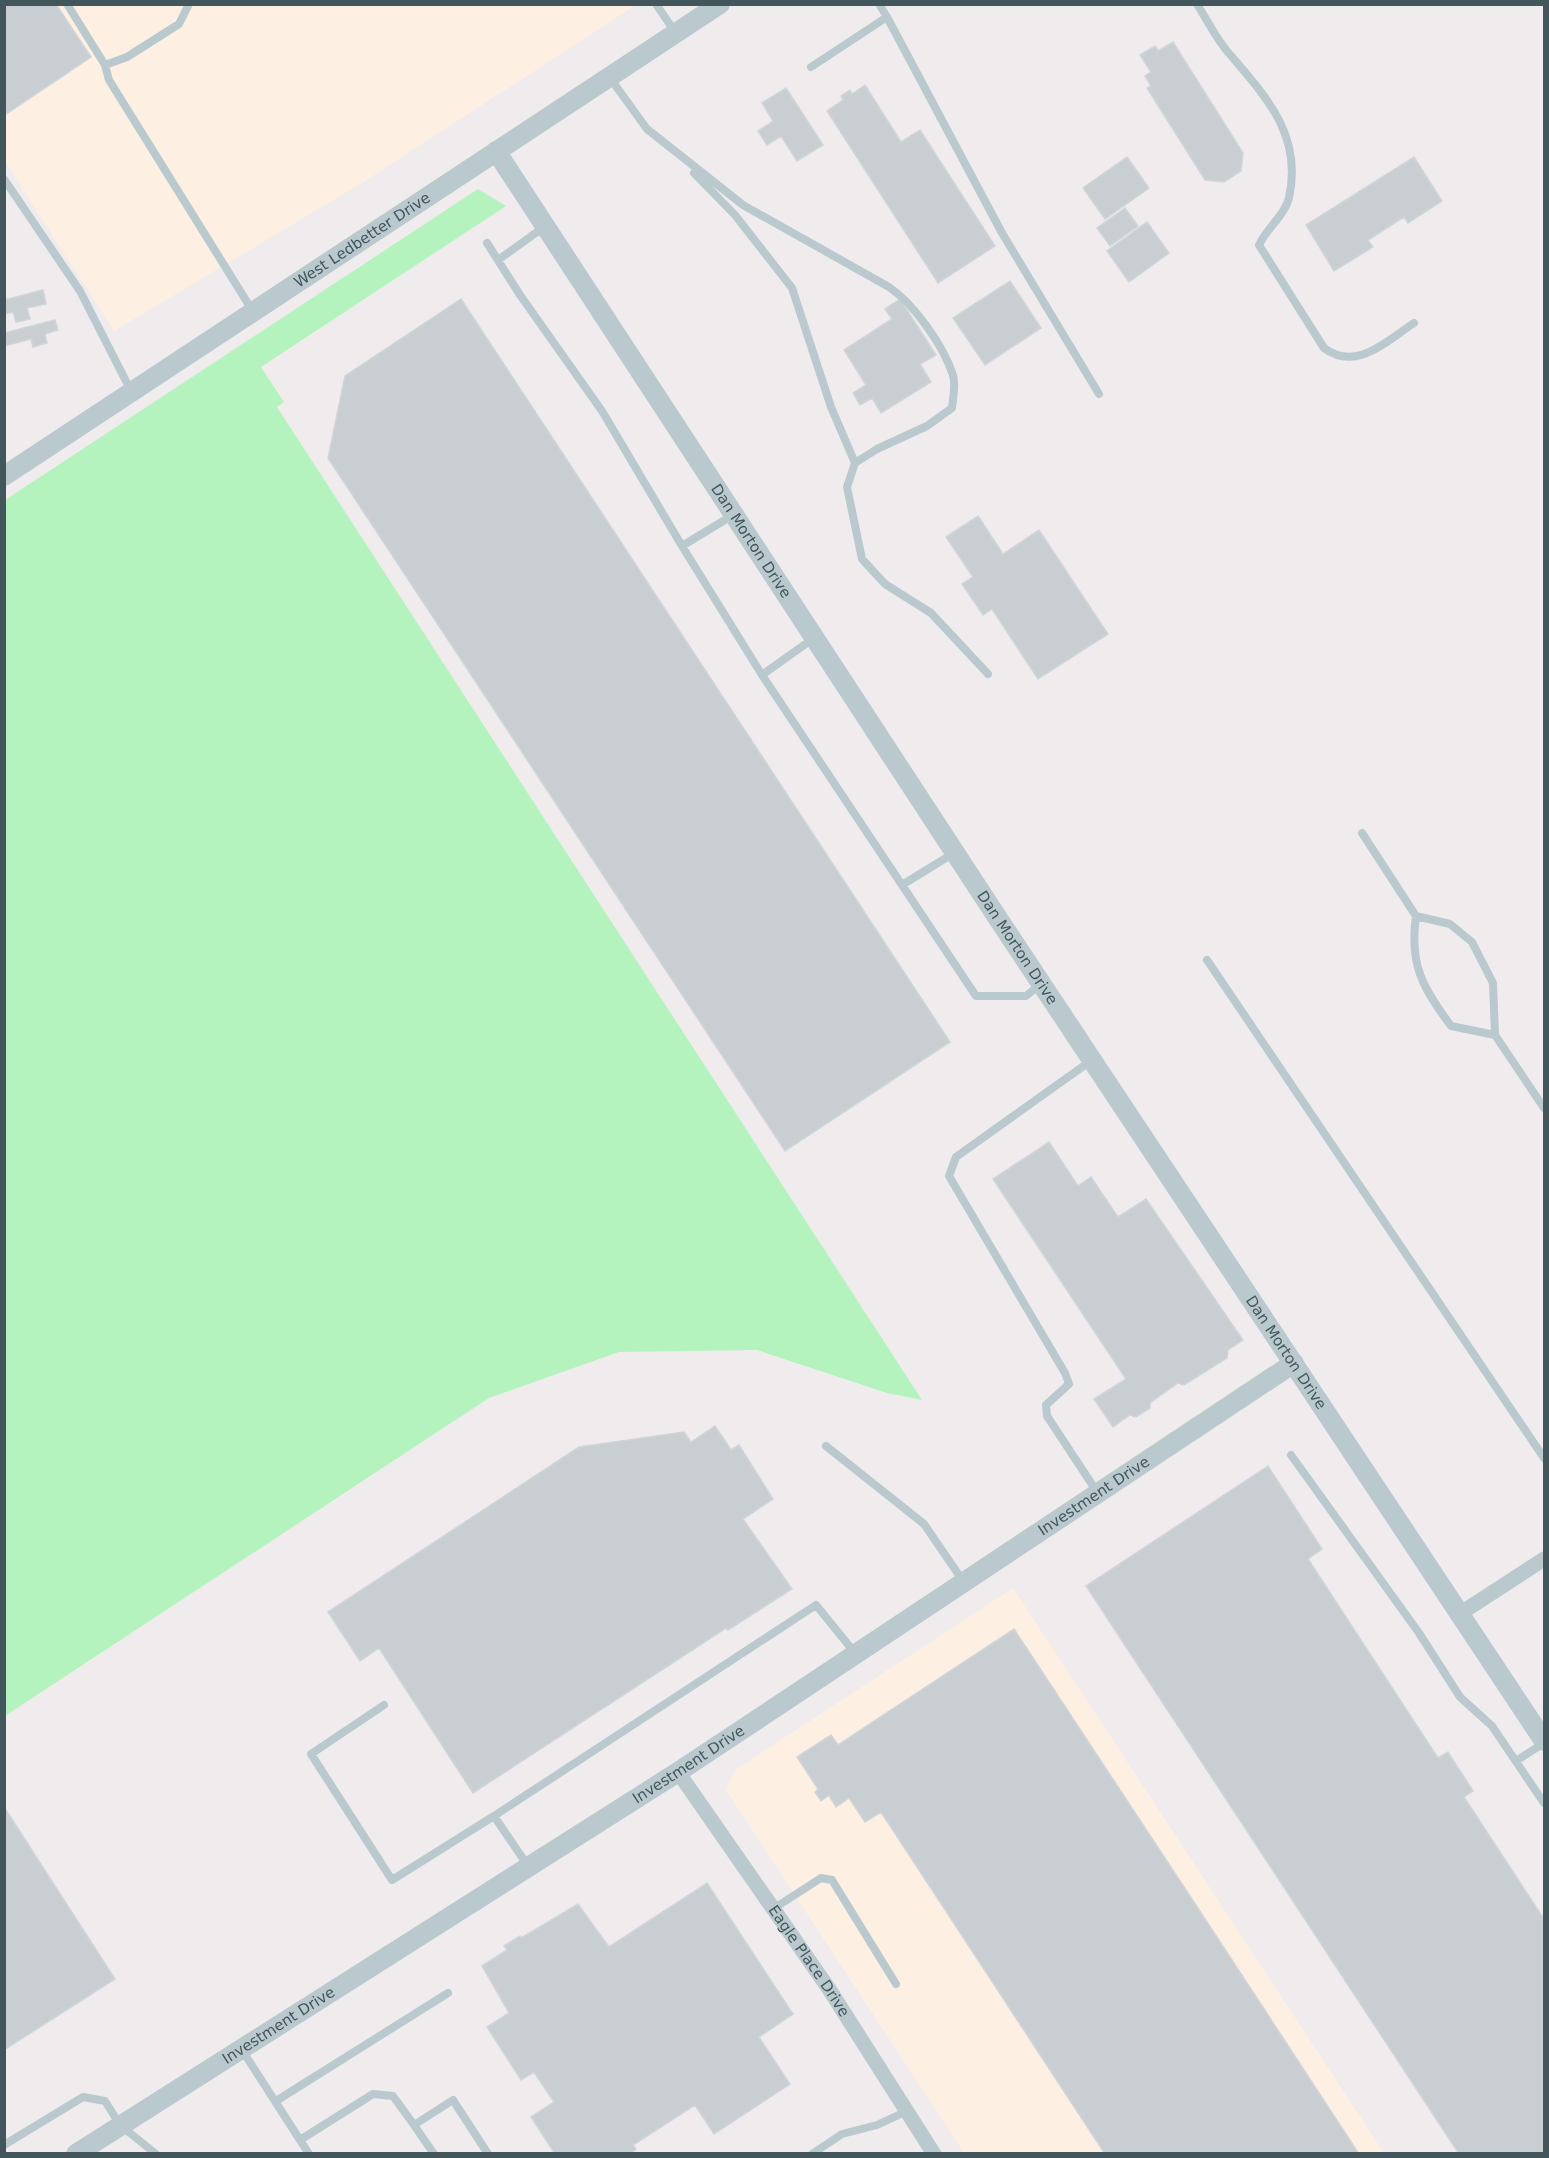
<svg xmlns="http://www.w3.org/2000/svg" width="1549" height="2158" viewBox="0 0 1549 2158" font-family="'DejaVu Sans',sans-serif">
<rect width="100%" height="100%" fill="#f0eced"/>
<path fill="#fdefe2" d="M5,5H636L362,183L114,331L5,161Z
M1013,1588L1384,2153H964L726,1790L735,1770Z"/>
<path fill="#b5f3be" d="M478,189L506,206L261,367L284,402L277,407L922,1400L887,1393L757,1350L619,1352L489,1398L5,1716V500Z"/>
<path fill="#c8ced2" stroke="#d0d5d9" stroke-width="1.5" d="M4,4H56L91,57L6,114Z
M1173,42L1243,153L1241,171L1224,182L1205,180L1147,88L1151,86L1145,76L1151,72L1140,55L1155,46L1158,51Z
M865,85L901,142L920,130L995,246L938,283L827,111L843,100L841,96L850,90L852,94Z
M786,88L823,145L797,161L781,136L767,145L758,131L773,121L762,103Z
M1127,157L1149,188L1105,219L1083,188Z
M1414,157L1442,201L1408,223L1404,217L1368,240L1373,247L1334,271L1306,225Z
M1125,208L1138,226L1110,246L1097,228Z
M1147,222L1169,253L1129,282L1107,251Z
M1010,281L1041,328L985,365L953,318Z
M43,290L46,304L27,308L30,319L16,322L13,312L4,314V300Z
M461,299L950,1042L785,1151L328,458L345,376Z
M900,299L936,355L920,364L931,382L881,413L872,398L860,405L853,393L866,385L844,350L892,319L885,309Z
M55,320L58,330L45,334L47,343L33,347L31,339L4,346V333Z
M978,516L1003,554L1039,530L1108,634L1038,679L992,609L983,615L962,584L973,577L946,537Z
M1049,1142L1078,1186L1091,1177L1118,1217L1146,1199L1243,1340L1228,1350L1227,1358L1184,1385L1178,1383L1150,1403V1408L1136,1417L1130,1415L1113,1427L1094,1399L1126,1379L993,1179Z
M715,1426L731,1450L739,1445L773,1499L743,1519L792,1589L728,1630L726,1628L473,1793L379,1648L360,1661L328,1612L579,1447L684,1432L691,1442Z
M1268,1466L1322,1549L1308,1559L1438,1758L1448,1752L1473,1791L1464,1797L1544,1919V2154H1459L1086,1586Z
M1014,1629L1211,1928L1359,2154H1105L881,1812L865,1822L849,1798L836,1807L829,1795L821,1801L815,1792L818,1789L797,1757L831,1735L838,1745Z
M6,1810L115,1979L4,2050V1811Z
M707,1883L793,2014L759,2037L790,2084L714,2134L695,2105L633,2145L636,2149L630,2154H555L531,2117L554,2102L534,2072L521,2080L487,2027L509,2013L482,1966L507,1950L504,1946L520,1936L521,1938L578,1904L609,1947Z"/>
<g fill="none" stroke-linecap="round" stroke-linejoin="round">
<path stroke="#b9c9ce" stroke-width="8" d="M67,4L105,65L109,80L252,310
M656,4L675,32
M1197,4C1207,20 1216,38 1227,51C1265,96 1303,134 1289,198C1285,215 1266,229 1259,245L1324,348C1356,372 1385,342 1414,323
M887,17L1002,233L1099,394
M105,65L127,57L179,24L189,4
M811,67L887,17L879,4
M610,78L647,129L743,205L889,287C914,304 943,345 953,375C956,384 953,398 952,408L927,426L877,449L855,463L847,487L862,559L885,584L931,613L988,674
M694,173L735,215L792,288L831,407L855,463
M4,179L80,291L131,391
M487,243L520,295L602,411L682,546
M498,260L544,227
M733,515L682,546L762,675
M814,638L762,675L976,996H1026L1041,984
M1362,833L1416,916
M902,885L954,853
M1207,960L1544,1458
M1495,1035L1451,1026C1423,988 1409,965 1416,916L1450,924L1472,942L1493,983L1495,1035L1544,1108
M1092,1060L956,1157L949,1176L1065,1373L1069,1384L1046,1405L1047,1416L1097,1492
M826,1446L924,1524L963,1581
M1291,1455L1419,1633L1460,1697L1492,1726L1544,1803
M384,1705L311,1754L392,1880L494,1816L528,1866
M1516,1761L1544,1743
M494,1816L816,1605L855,1653
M773,1909L821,1878L832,1880L896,1984
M242,2050L309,2154
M276,2101L448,1993
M300,2140L373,2094L393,2096L414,2125
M4,2145L83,2097L105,2101L120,2125L156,2154
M434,2154L414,2125L453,2100L488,2154
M812,2154L842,2134L877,2125L907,2111"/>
<g stroke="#b9c9ce" stroke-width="15">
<path d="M1461,1613L1544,1559"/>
<path id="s1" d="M678,1772L829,1989L934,2154"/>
</g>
<g stroke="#b9c9ce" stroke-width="20">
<path id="s2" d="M496,151L997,917L1544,1741"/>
<path id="s3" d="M4,476L720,4"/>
<path id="s4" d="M76,2154L678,1772L1294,1363"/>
</g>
</g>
<g text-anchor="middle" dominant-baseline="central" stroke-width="4.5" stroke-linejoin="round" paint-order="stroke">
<g font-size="15" fill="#43565c" stroke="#fff">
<text stroke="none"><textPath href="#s3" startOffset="429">West Ledbetter Drive</textPath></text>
<text stroke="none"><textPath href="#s2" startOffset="466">Dan Morton Drive</textPath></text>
<text stroke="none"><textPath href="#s2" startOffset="952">Dan Morton Drive</textPath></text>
<text stroke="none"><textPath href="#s2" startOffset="1438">Dan Morton Drive</textPath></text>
<text stroke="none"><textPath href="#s4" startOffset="1212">Investment Drive</textPath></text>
<text stroke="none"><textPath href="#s4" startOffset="726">Investment Drive</textPath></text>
<text stroke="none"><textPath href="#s1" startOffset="230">Eagle Place Drive</textPath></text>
<text stroke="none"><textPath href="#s4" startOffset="240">Investment Drive</textPath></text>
</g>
</g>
<rect width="1549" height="2158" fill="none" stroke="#43565c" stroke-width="12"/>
</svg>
